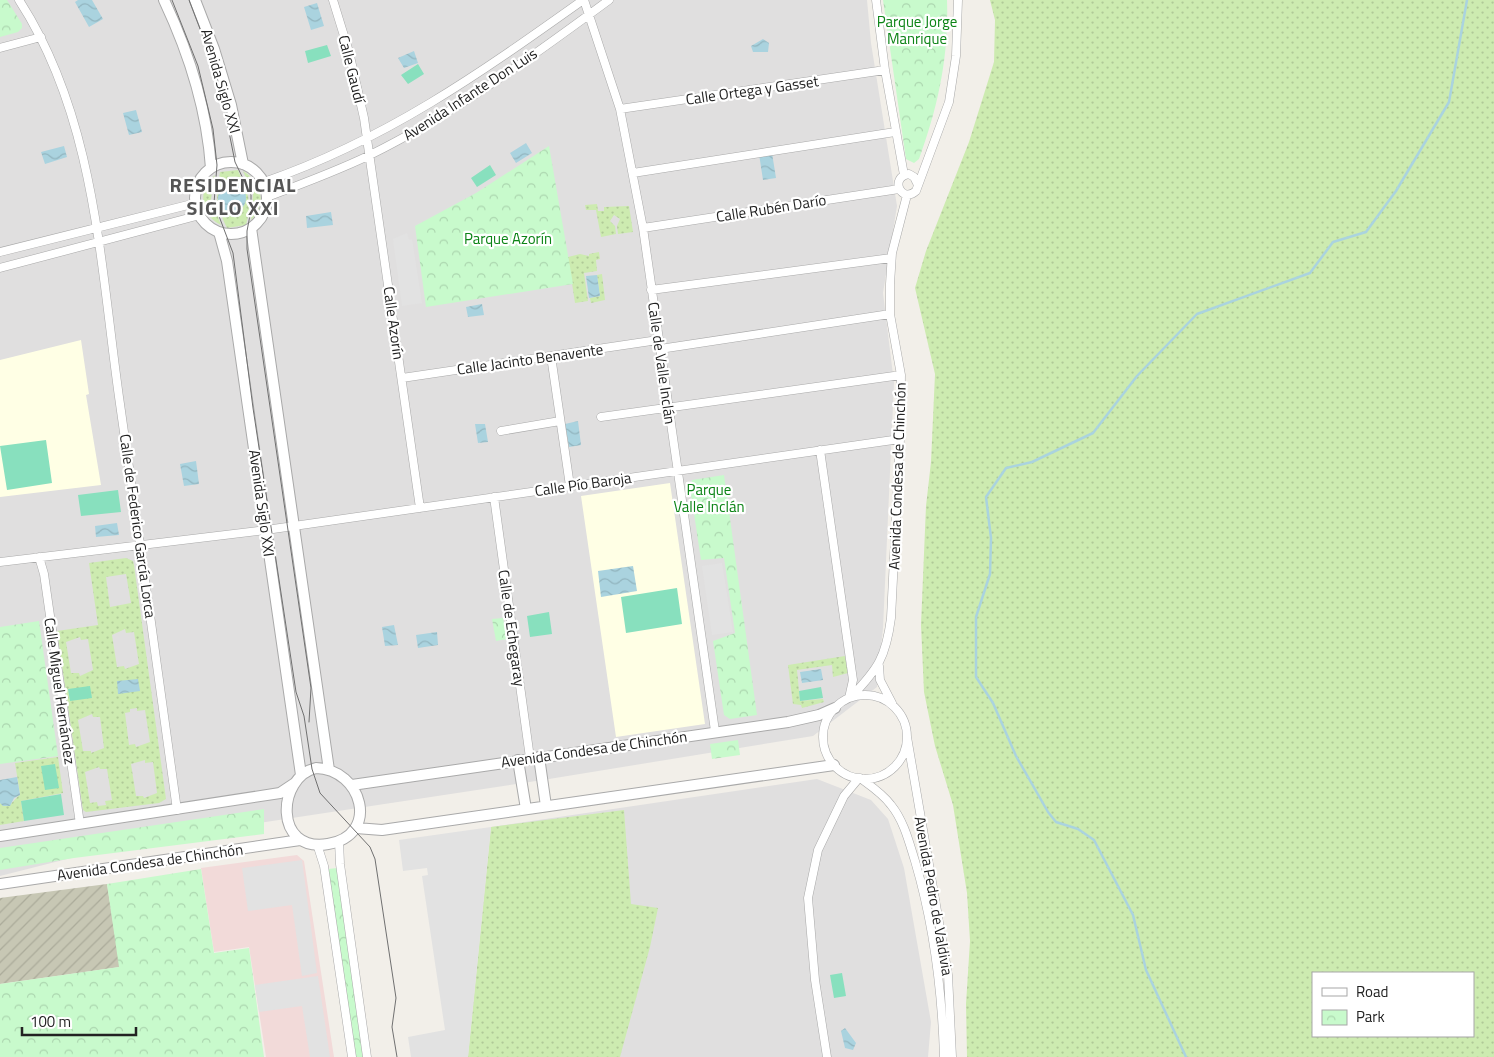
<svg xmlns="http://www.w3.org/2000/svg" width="1494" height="1057" viewBox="0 0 1494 1057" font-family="'Titillium Web',sans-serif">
<defs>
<pattern id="construction-furrows" width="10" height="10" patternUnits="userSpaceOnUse" patternTransform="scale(1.25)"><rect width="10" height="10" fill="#c7c7b4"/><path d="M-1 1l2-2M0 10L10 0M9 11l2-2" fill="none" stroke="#abab9a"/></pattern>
<pattern id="grass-dots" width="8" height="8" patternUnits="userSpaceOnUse" patternTransform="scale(1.25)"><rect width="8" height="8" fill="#cdebb0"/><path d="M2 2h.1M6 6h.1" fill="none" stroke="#b0c997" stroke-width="1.8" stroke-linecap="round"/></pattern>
<pattern id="park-crowns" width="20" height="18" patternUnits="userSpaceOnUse" patternTransform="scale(1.25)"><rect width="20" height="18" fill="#c8facc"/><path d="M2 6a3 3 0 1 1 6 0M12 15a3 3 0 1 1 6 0" fill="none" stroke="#acd6af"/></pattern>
<pattern id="water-waves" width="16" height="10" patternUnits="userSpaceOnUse" patternTransform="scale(1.25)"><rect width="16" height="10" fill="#aad3df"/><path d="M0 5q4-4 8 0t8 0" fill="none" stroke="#92b5bf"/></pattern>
</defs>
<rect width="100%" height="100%" fill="#f2efe9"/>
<path fill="#e0dfdf" d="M0,0H867L871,43L897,206L883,293L894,383L883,628L877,687L813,736L549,779L134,842L0,876Z
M817,779L871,800L888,819L904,868L931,1022L928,1057H468L491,827Z"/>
<path fill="#f2dad9" d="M297,855L304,861L334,1057H266L249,947L214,952L201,868Z"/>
<path fill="#ffffe5" d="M81,340L89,394L86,395L101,485L0,497V360Z
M670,483L705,724L616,737L581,496Z"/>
<path fill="url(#construction-furrows)" d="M107,884L120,967L0,984V898Z"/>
<path fill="url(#grass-dots)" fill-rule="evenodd" d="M990,0H1494V1057H967L966,1004L970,941L967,893L953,805L935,746L924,692L921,625L926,506L931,462L935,374L915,288L926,251L969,142L994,62L995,20ZM1313,973H1473V1036H1313Z
M238,170C247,192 253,199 246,225L227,228C216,205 215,197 220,172ZM228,184L241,187L245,204L234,213L221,208Z
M243,171C261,181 268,205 251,220L253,194Z
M215,175L211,199L221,225C200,215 197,189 215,175Z
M597,204L598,211H604V207L629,206L633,232L618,234L617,226L620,219L614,215L610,221L615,226L616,234L601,237L596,210H586L585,205Z
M599,252L600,259L596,260L597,271L584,273L588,301L575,303L568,257L580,254L589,256V254Z
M602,274L605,300L591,303L590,298L600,296L597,275Z
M126,558L133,561L134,565L166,799L159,803L86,812L83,810L57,631L98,625L89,563ZM126,574L131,603L110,607L106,577ZM125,629L126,633L134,632L139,664L125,669L124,666L117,667L112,635ZM80,637L81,640L88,639L93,670L80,676L79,673H71L66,642ZM137,708V711L145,710L150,742L136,747L135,744L129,745L125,713L130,712V709ZM92,714L93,717H100L104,748L91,753V751H83L78,720ZM145,760V763L153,762L157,793L144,798L143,796H136L131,764ZM99,767L100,769H107L112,800L105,801L106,805L98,806L97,802L90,803L85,772Z
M845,656L848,673L833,677L832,665L797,670L800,701L823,699L824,702L802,708L801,705L793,704L788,665Z
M58,757L63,793L21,801L24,821L0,825V803L9,806L20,794L15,763Z
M624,810L631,904L658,908L650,947L620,1057H468L491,827Z"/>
<path fill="url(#park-crowns)" d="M0,0H7L22,24V28L18,32L0,37Z
M883,0H947C949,56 938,107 919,159L914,163L906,159Z
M549,146L573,284L426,307L415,226L476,193Z
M724,475L757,715L730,719L724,715L713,641L735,633L724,558L701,560L690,487L692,480Z
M503,618L507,639L496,641L492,619Z
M39,621L58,756L0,764V627Z
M738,740L740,755L712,759L710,744Z
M264,809V834L74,858L0,870V848Z
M337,868L364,1057H355L328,869Z
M201,869L214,953L249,948L264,1057H0V984L119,967L107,884Z"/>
<path fill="#88e0be" d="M327,45L331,56L308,63L305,51Z
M418,64L424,74L408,84L401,75Z
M490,165L496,175L477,187L471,178Z
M46,440L52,483L7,490L0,446Z
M118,490L121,512L81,516L78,495Z
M677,588L682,624L626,633L621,597Z
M549,612L552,634L530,637L527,616Z
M90,686L92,698L70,701L68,689Z
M821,687L823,698L800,701L799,691Z
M55,764L59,788L45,790L41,766Z
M61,794L64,815L24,821L21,801Z
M842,973L846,996L834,998L830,975Z"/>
<path fill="#e2e2e2" d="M407,233L409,240L412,239L422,303L402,306L393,239Z
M722,563L733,632L712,635L702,566Z
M491,827L468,1057H411L408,1037L445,1030L422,876L428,875L427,868L403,871L399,840Z
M302,860L317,973L302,976L292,905L248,911L242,868Z
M318,976L330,1057H310L302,1006L259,1012L255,985Z"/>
<path fill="url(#water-waves)" d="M78,0H92L103,19L89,27L75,2Z
M317,3L324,26L311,30L304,7Z
M763,39L769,43L768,52H753L751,46Z
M414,51L418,63L404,68L398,58Z
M136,110L142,132L129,135L123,113Z
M526,143L532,153L516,163L510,153Z
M64,146L67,157L45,164L41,152Z
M772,153L776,178L763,180L759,154Z
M218 198a14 14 0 1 1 28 0a14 14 0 1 1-28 0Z
M331,212L333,225L307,228L306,216Z
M597,275L600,296L589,298L586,276Z
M482,304L484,315L468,317L466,307Z
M578,421L581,445L569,447L565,424Z
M475,424H485L488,442L478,443Z
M196,461L199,484L184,486L180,464Z
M117,523L119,535L96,537L95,526Z
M633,566L637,591L601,597L598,571Z
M394,625L398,645L385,646L382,627Z
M437,632L438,645L418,648L416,635Z
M821,669L823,680L802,683L800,672Z
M138,679L140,691L118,694L117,681Z
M17,777L20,795L14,798L10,806H3L0,803V780Z
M845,1028L856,1043L853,1050L845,1048L841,1031Z"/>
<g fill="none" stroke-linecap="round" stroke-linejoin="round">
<path stroke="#aad3df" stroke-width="2.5" d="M1186,1057L1146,970L1133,915L1094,840L1078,829L1056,822L1048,812L1016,756L993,703L976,677V617L990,574L991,538L986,497L1006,468L1032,462L1093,433L1137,376L1197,314L1310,273L1333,242L1366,232L1396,191L1449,102L1467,0"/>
<g stroke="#a9a9a9" stroke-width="9">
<path id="minor" d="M19,0C95,117 100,262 119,397C139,535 158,672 177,810
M333,0L349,52L364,118L420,508
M584,0L620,109L643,228L715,731
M876,0L885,70L904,175
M0,48L41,37
M620,109L885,70
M633,173L895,132
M264,182C386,140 479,74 583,0
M918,185L914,177L909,174C889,177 901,204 916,191L949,102L956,56L958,0
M267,197C302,184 337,171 370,155C455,113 533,56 609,0
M643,228L899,189
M0,252L196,203
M0,268L200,215
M651,290L891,258
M660,349L890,314
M551,356L570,486
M402,378L658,340
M601,417L901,375
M501,431L560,421
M820,450L853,680L849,698
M494,497L530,758
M39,557L44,574L80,824
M0,562L266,530L900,439
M879,666L880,680L892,703
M823 737a42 42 0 1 1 84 0a42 42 0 1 1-84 0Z
M851,697C878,669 886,657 891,618L900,439L901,375L890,314V284L892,253L907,195
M907,737L948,975L952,1057
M860,778C871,786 883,794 891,805C904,821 909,842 915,861C934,925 942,990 944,1057
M339,841L340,864L367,1057
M317,844L324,866L352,1057
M827,1057L815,980L808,898L818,850L844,796L859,778"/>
</g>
<g stroke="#a9a9a9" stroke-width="12">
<path id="tertiary" d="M164,0C189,53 207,109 211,168
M195,0L214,49L231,105L243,164
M195 198a36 36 0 1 1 72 0a36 36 0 1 1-72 0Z
M251,228L329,770
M219,232L227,261L301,775
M539,757L546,806
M518,760L526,809
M316,768C362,769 381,835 328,844C273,853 277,777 316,768Z
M352,785L788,722L819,715L835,708
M356,828L382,830L834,765
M0,836L280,793L295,783
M0,884L300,840"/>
</g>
<use href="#minor" stroke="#fff" stroke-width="8"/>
<use href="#tertiary" stroke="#fff" stroke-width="10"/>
<path stroke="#707070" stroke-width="1" d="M172,0L198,66L213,129L217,165L214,203L233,253L253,408L296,692L304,716L312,769L320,793L370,847L375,859L396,998L392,1027L397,1057
M189,0L210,55L221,92L235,162L251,195V210L247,231V249L311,688L309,722"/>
</g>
<g text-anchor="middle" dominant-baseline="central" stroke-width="4.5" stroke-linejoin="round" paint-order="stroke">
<g font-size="15" fill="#0c8416" stroke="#fff">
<text x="917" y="21">Parque Jorge<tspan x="917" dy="17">Manrique</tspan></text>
<text x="508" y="238">Parque Azorín</text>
<text x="709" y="489">Parque<tspan x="709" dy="17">Valle Inclán</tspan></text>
</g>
<g font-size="15" fill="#222" stroke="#fff">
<text transform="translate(352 69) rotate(76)">Calle Gaudí</text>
<text transform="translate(221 81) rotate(74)">Avenida Siglo XXI</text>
<text transform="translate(752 90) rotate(-8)">Calle Ortega y Gasset</text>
<text transform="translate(470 94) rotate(-33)">Avenida Infante Don Luis</text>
<text transform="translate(771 208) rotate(-9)">Calle Rubén Darío</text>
<text transform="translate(394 323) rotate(82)">Calle Azorín</text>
<text transform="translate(530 359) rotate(-8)">Calle Jacinto Benavente</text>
<text transform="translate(662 363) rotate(82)">Calle de Valle Inclán</text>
<text transform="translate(897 476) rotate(-88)">Avenida Condesa de Chinchón</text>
<text transform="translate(583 484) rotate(-8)">Calle Pío Baroja</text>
<text transform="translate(262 503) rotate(82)">Avenida Siglo XXI</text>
<text transform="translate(138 526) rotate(82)">Calle de Federico García Lorca</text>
<text transform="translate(512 628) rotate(82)">Calle de Echegaray</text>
<text transform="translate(60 691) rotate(82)">Calle Miguel Hernández</text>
<text transform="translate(594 749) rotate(-8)">Avenida Condesa de Chinchón</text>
<text transform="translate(150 862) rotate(-8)">Avenida Condesa de Chinchón</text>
<text transform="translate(934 896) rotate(80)">Avenida Pedro de Valdivia</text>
</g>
<g font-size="20" font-weight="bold" letter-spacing="1" fill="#555" stroke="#fff">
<text x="233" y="184">RESIDENCIAL<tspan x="233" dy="23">SIGLO XXI</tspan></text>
</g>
</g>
<rect x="1312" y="972" width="162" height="65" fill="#ffffff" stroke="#a7a7a7"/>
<rect x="1322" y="988" width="25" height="8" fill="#ffffff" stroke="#a7a7a7"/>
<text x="1356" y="997" font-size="15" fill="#222222">Road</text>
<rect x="1322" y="1010" width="25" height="15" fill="url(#park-crowns)" stroke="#a7a7a7"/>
<text x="1356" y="1022" font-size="15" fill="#222222">Park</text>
<path d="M22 1027v8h114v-8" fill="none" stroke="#222222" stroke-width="2.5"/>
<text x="30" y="1027" font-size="15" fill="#222222" stroke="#ffffff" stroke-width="4" paint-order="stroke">100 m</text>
</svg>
